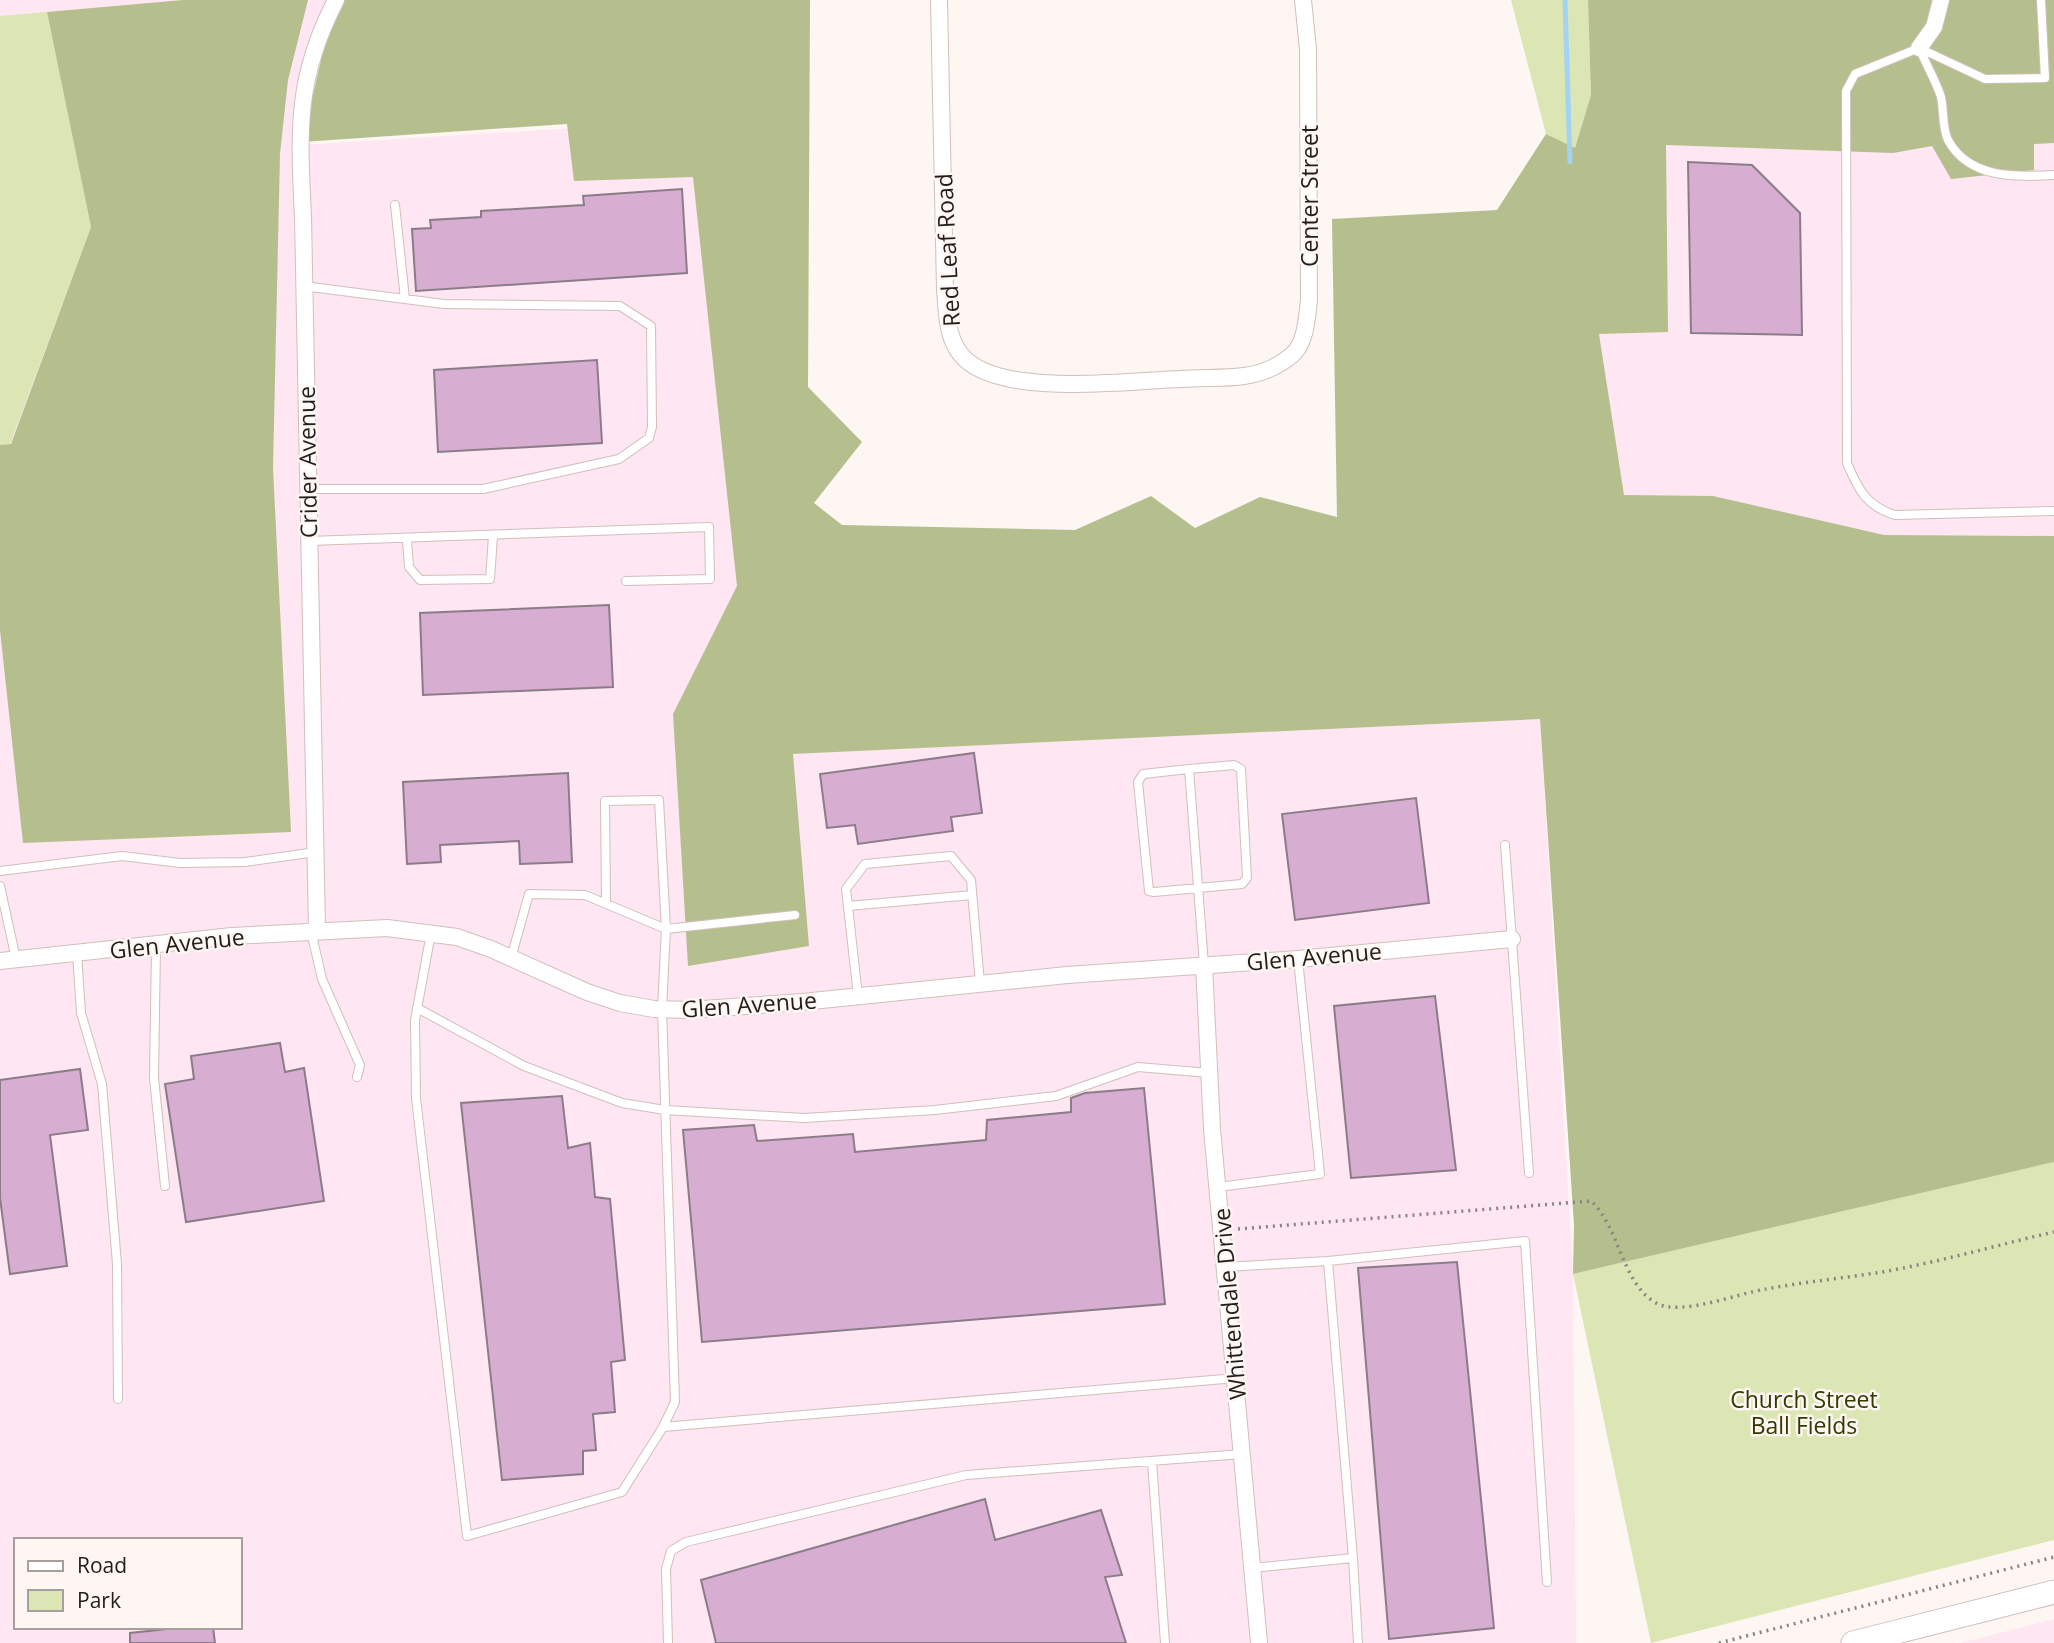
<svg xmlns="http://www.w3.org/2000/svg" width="2054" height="1643" viewBox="0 0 2054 1643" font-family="'Open Sans',sans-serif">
<rect width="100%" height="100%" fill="#fdf6f3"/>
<path fill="#fee6f2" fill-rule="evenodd" d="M0,0H336L323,24L299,145L706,120L792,754L1540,719L1573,1274L1576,1643H0ZM16,1540H240V1627H16Z
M1584,0H2054V541L1609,543L1591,335Z
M2054,1619V1643H1961Z"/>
<path fill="#dbe6b4" d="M1511,0H1588L1591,95L1575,149L1546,134Z
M47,12L91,227L10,444L0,445V16Z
M2054,1162V1540L1651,1643L1573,1274Z"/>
<path fill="#b5bf8e" d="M183,0H308L288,80L280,154L273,468L291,832L23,843L0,630V445L11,444L91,227L47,12Z
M335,0H810L808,387L862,442L814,503L842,525L1075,530L1151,496L1195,528L1260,497L1337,517L1332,219L1497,210L1546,134L1575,148L1591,95L1588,0H2054V143L2034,144V170L1951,179L1932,146L1893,153L1666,145L1668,332L1599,334L1624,495L1713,496L1884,535L2054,536V1162L1573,1274L1574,1225L1540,719L793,754L809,946L688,966L673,714L737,586L693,177L574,181L567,124L302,142Z"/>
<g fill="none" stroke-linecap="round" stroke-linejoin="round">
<path stroke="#a1d3f2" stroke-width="5" d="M1565,0L1570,162"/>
</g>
<path fill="#d7aed1" stroke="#8a7d88" stroke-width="2" d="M1688,162L1752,165L1800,213L1802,335L1691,333Z
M682,189L687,273L416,291L412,229L431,228L430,220L481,217V211L584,205L583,196Z
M597,360L602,443L438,452L434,370Z
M609,605L613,687L423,695L420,613Z
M974,753L982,813L951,817L953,831L858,844L855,825L827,828L820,774Z
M568,773L572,862L520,864L519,841L440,845L441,862L407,864L403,782Z
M1416,798L1429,903L1295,920L1282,814Z
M1435,996L1456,1170L1351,1178L1334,1006Z
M280,1043L285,1072L304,1068L324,1201L186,1222L165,1084L194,1079L191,1056Z
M80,1069L88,1130L50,1135L67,1266L10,1274L0,1198V1080Z
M1144,1088L1165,1304L702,1342L683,1130L754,1125L757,1141L853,1134L855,1152L986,1140L987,1120L1071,1112V1098L1085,1093Z
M562,1096L568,1148L590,1143L595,1197L610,1199L625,1360L611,1362L615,1412L593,1414L596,1450L583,1451V1474L502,1480L461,1103Z
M1457,1262L1494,1628L1389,1639L1358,1268Z
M985,1499L995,1540L1101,1510L1122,1575L1105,1577L1126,1643H716L701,1580Z
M186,1627H213L215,1643H130V1633Z"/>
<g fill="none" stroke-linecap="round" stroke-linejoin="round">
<g stroke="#d1bfb9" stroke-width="10">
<path id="service" d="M2041,0L2045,78L1985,79L1919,48L1855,74L1846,91L1847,463C1858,489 1866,506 1895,515L2054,511
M1919,48C1926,64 1936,81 1941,97C1944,110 1942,128 1948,140C1969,179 2016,177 2054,175
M395,205L405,299
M303,286L444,304L620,306L651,326L652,427L649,438L619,459L483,489H308
M407,540L409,567L420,580L490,579L493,536
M309,541L709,527L710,579L626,581
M1189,769L1143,774L1138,782L1149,891L1154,892L1242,884L1247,878L1241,769L1234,765L1189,769L1204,965
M1505,845L1529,1173
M0,871L122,856L180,863L245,862L316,852
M0,886L16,959
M606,903L605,801L659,800L666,929L795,915
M848,906L972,895
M311,931L322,979L360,1065L357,1077
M431,933L415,1020L416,1098L467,1536L622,1492L663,1427L675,1402L662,1009L666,929L585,895L529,894L511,958
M156,945L154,1078L165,1186
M77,953L81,1013L102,1084L117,1264L118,1399
M858,996L846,889L865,864L951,856L971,880L980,983
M417,1008L524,1066L622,1103L665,1110L804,1118L935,1110L1056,1096L1138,1067L1209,1073
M1218,1187L1320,1174L1298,959
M1328,1261L1525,1241L1547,1582
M1225,1267L1328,1261L1353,1558L1252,1568
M663,1427L1236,1378
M1152,1461L1165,1643
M1353,1558L1358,1643
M668,1643L666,1569L671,1551L686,1542L966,1475L1242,1454"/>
</g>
<g stroke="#d1bfb9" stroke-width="18">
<path id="minor" d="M939,0L945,289C947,313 946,341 965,359C1005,397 1127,381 1180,379C1201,377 1223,379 1244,376C1261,374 1279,366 1292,355C1306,343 1307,317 1309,300L1308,49L1303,0
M1919,48L1934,27L1941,0
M317,930L303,217C299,132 295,79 336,0
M0,961L232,936L387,928L457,937L491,949L587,992L620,1003L654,1009L688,1010L802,1002L1067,975L1298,959L1512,939
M1204,965L1212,1129L1259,1643"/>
</g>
<g stroke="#d1bfb9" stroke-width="25">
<path id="secondary" d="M1853,1643L2054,1592"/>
</g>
<path stroke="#8a8481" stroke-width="3.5" stroke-dasharray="2 5" stroke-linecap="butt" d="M1238,1229L1591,1201C1619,1226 1622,1284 1656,1303C1680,1317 1739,1293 1766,1289C1804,1282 1844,1278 1882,1272C1940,1262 1997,1245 2054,1232
M1719,1643L2054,1557"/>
<use href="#service" stroke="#fff" stroke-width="8"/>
<use href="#minor" stroke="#fff" stroke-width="16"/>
<use href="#secondary" stroke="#fff" stroke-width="23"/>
</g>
<g text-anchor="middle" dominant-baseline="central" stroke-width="5" stroke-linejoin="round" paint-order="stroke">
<g font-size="23" fill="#231d1a" stroke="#fdf6f3">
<text transform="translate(1309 196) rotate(-90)">Center Street</text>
<text transform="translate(947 250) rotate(-93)">Red Leaf Road</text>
<text transform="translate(307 462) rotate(-91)">Crider Avenue</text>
<text transform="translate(177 943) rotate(-6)">Glen Avenue</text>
<text transform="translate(1314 956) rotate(-5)">Glen Avenue</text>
<text transform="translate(749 1004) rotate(-4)">Glen Avenue</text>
<text transform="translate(1229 1304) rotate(-95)">Whittendale Drive</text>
</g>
<g font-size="23" fill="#333a00" stroke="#fdf6f3">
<text x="1804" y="1399">Church Street<tspan x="1804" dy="26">Ball Fields</tspan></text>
</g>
</g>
<rect x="14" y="1538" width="228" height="91" fill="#fdf6f3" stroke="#a69f9c" stroke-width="2"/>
<rect x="28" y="1561" width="35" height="10" fill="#ffffff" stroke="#a69f9c" stroke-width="2"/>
<text x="77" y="1573" font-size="21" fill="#231d1a">Road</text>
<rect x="28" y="1590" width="35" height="21" fill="#dbe6b4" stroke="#a69f9c" stroke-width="2"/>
<text x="77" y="1608" font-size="21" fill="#231d1a">Park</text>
</svg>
